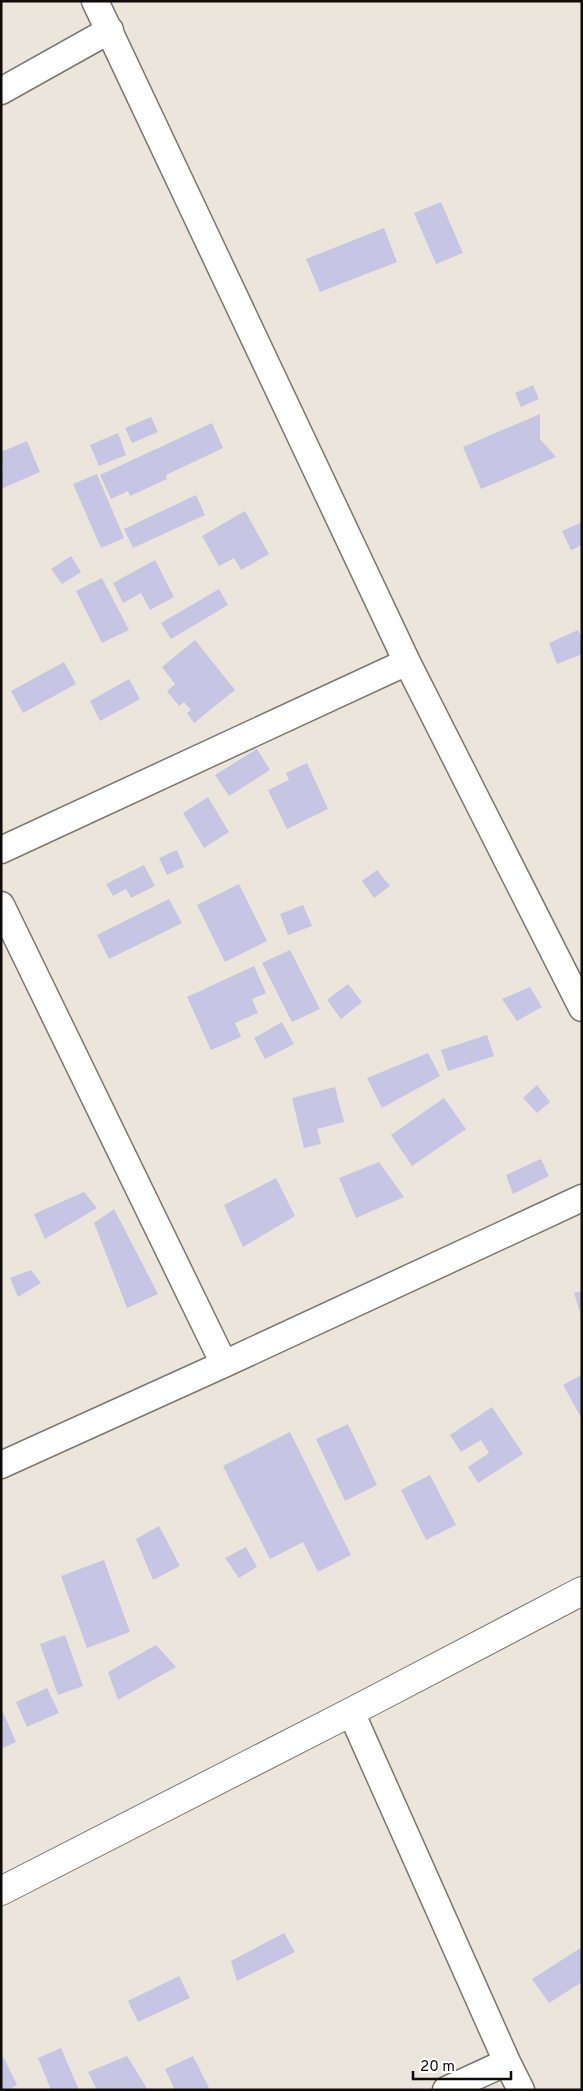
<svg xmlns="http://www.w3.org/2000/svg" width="583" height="2091" viewBox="0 0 583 2091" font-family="Overpass,sans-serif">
<rect width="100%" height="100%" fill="#ece5dc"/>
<path fill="#c7c5e4" d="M441,202L463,253L436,264L414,213Z
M384,228L397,262L320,292L306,259Z
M533,385L539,399L521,407L515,393Z
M540,414V439L556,457L481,489L463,447Z
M151,417L158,432L132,443L125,428Z
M212,423L223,448L166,475L167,479L130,496L128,491L111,499L100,475Z
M118,433L126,455L99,466L90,445Z
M27,441L40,472L1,489V470L3,469L1,452Z
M97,474L124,538L101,548L73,484Z
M196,495L205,515L133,548L124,529Z
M245,511L269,554L241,570L234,558L219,566L202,536Z
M582,522V545L571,550L562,531Z
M71,556L81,572L62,584L51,569Z
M155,560L174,597L150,610L141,593L123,603L113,583Z
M102,578L129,630L102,643L76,591Z
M219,589L228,605L171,639L161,623Z
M578,630L582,639V654L557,664L549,643Z
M195,640L235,690L194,723L187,713L191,710L184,702L179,706L167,691L175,684L162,667Z
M64,662L76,684L23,713L11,691Z
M129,679L140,699L100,721L90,701Z
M257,749L270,770L229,796L215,775Z
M307,763L328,809L287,829L268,790L289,780L286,773Z
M208,797L229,832L204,848L183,813Z
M177,850L184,867L167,875L159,858Z
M144,865L155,886L131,898L126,889L113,896L106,884Z
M377,870L390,886L374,898L362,881Z
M239,884L267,941L225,962L197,905Z
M169,899L182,923L109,959L97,935Z
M303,905L312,926L288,935L280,914Z
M290,950L320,1009L292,1022L262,963Z
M254,966L266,993L252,999L258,1013L235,1023L241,1037L211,1050L187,997Z
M348,984L362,1002L341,1019L327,1000Z
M530,987L542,1007L517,1021L502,999Z
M282,1022L294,1044L265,1059L254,1038Z
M487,1035L494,1056L448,1071L441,1050Z
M428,1053L440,1076L382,1108L367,1078Z
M537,1085L550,1102L537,1113L523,1098Z
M335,1087L344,1122L317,1129L321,1144L304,1148L292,1098Z
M444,1098L466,1129L412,1166L391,1135Z
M541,1159L549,1176L513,1194L506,1175Z
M379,1162L404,1197L356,1218L339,1178Z
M276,1178L295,1216L243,1247L224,1205Z
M84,1192L97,1208L45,1239L34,1214Z
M114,1209L158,1294L127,1308L94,1223Z
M31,1270L41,1283L18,1297L10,1278Z
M582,1291V1315H581L574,1293Z
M582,1375V1419L563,1385Z
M492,1407L523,1454L478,1483L468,1467L489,1453L481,1440L461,1452L450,1435Z
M348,1424L377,1485L345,1501L316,1439Z
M290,1432L351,1555L318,1572L303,1542L270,1559L223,1466Z
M430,1475L456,1525L426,1540L401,1490Z
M159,1526L180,1566L153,1580L136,1539Z
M246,1547L257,1567L239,1578L225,1558Z
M104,1560L130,1632L87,1648L61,1576Z
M65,1635L83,1686L58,1695L40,1644Z
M156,1645L176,1667L118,1700L108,1672Z
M47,1688L59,1713L27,1727L16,1702Z
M1,1712H3L16,1742L1,1749Z
M284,1933L295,1952L237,1981L231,1961Z
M582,1947V1982L549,2003L532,1979Z
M179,1976L190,1998L138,2022L128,2001Z
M61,2048L79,2090H51L38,2058Z
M127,2056L148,2090H97L88,2072Z
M193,2056L210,2090H175L165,2069Z
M4,2058L17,2085L8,2090H1V2060Z"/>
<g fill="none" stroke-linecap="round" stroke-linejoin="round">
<g stroke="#7c766e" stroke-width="29">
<path id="minor" d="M95,1L407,662L582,1008
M1,91L110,30
M1,850L407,662
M1,905L224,1364
M1,1465L224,1364L582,1198
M351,1712L507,2062L521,2090
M446,2090L507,2062"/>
</g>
<g stroke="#7c766e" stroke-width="30">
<path id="tertiary" d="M1,1891L351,1712L582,1591"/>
</g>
<use href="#minor" stroke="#fff" stroke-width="26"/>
<use href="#tertiary" stroke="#fff" stroke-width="28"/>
</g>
<rect width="583" height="2091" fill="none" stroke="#0e0b09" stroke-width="5"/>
<path d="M413 2071v8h98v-8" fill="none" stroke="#0e0b09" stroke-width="2.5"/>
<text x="420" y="2071" font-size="15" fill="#0e0b09" stroke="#ffffff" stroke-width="4" paint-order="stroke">20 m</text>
</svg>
